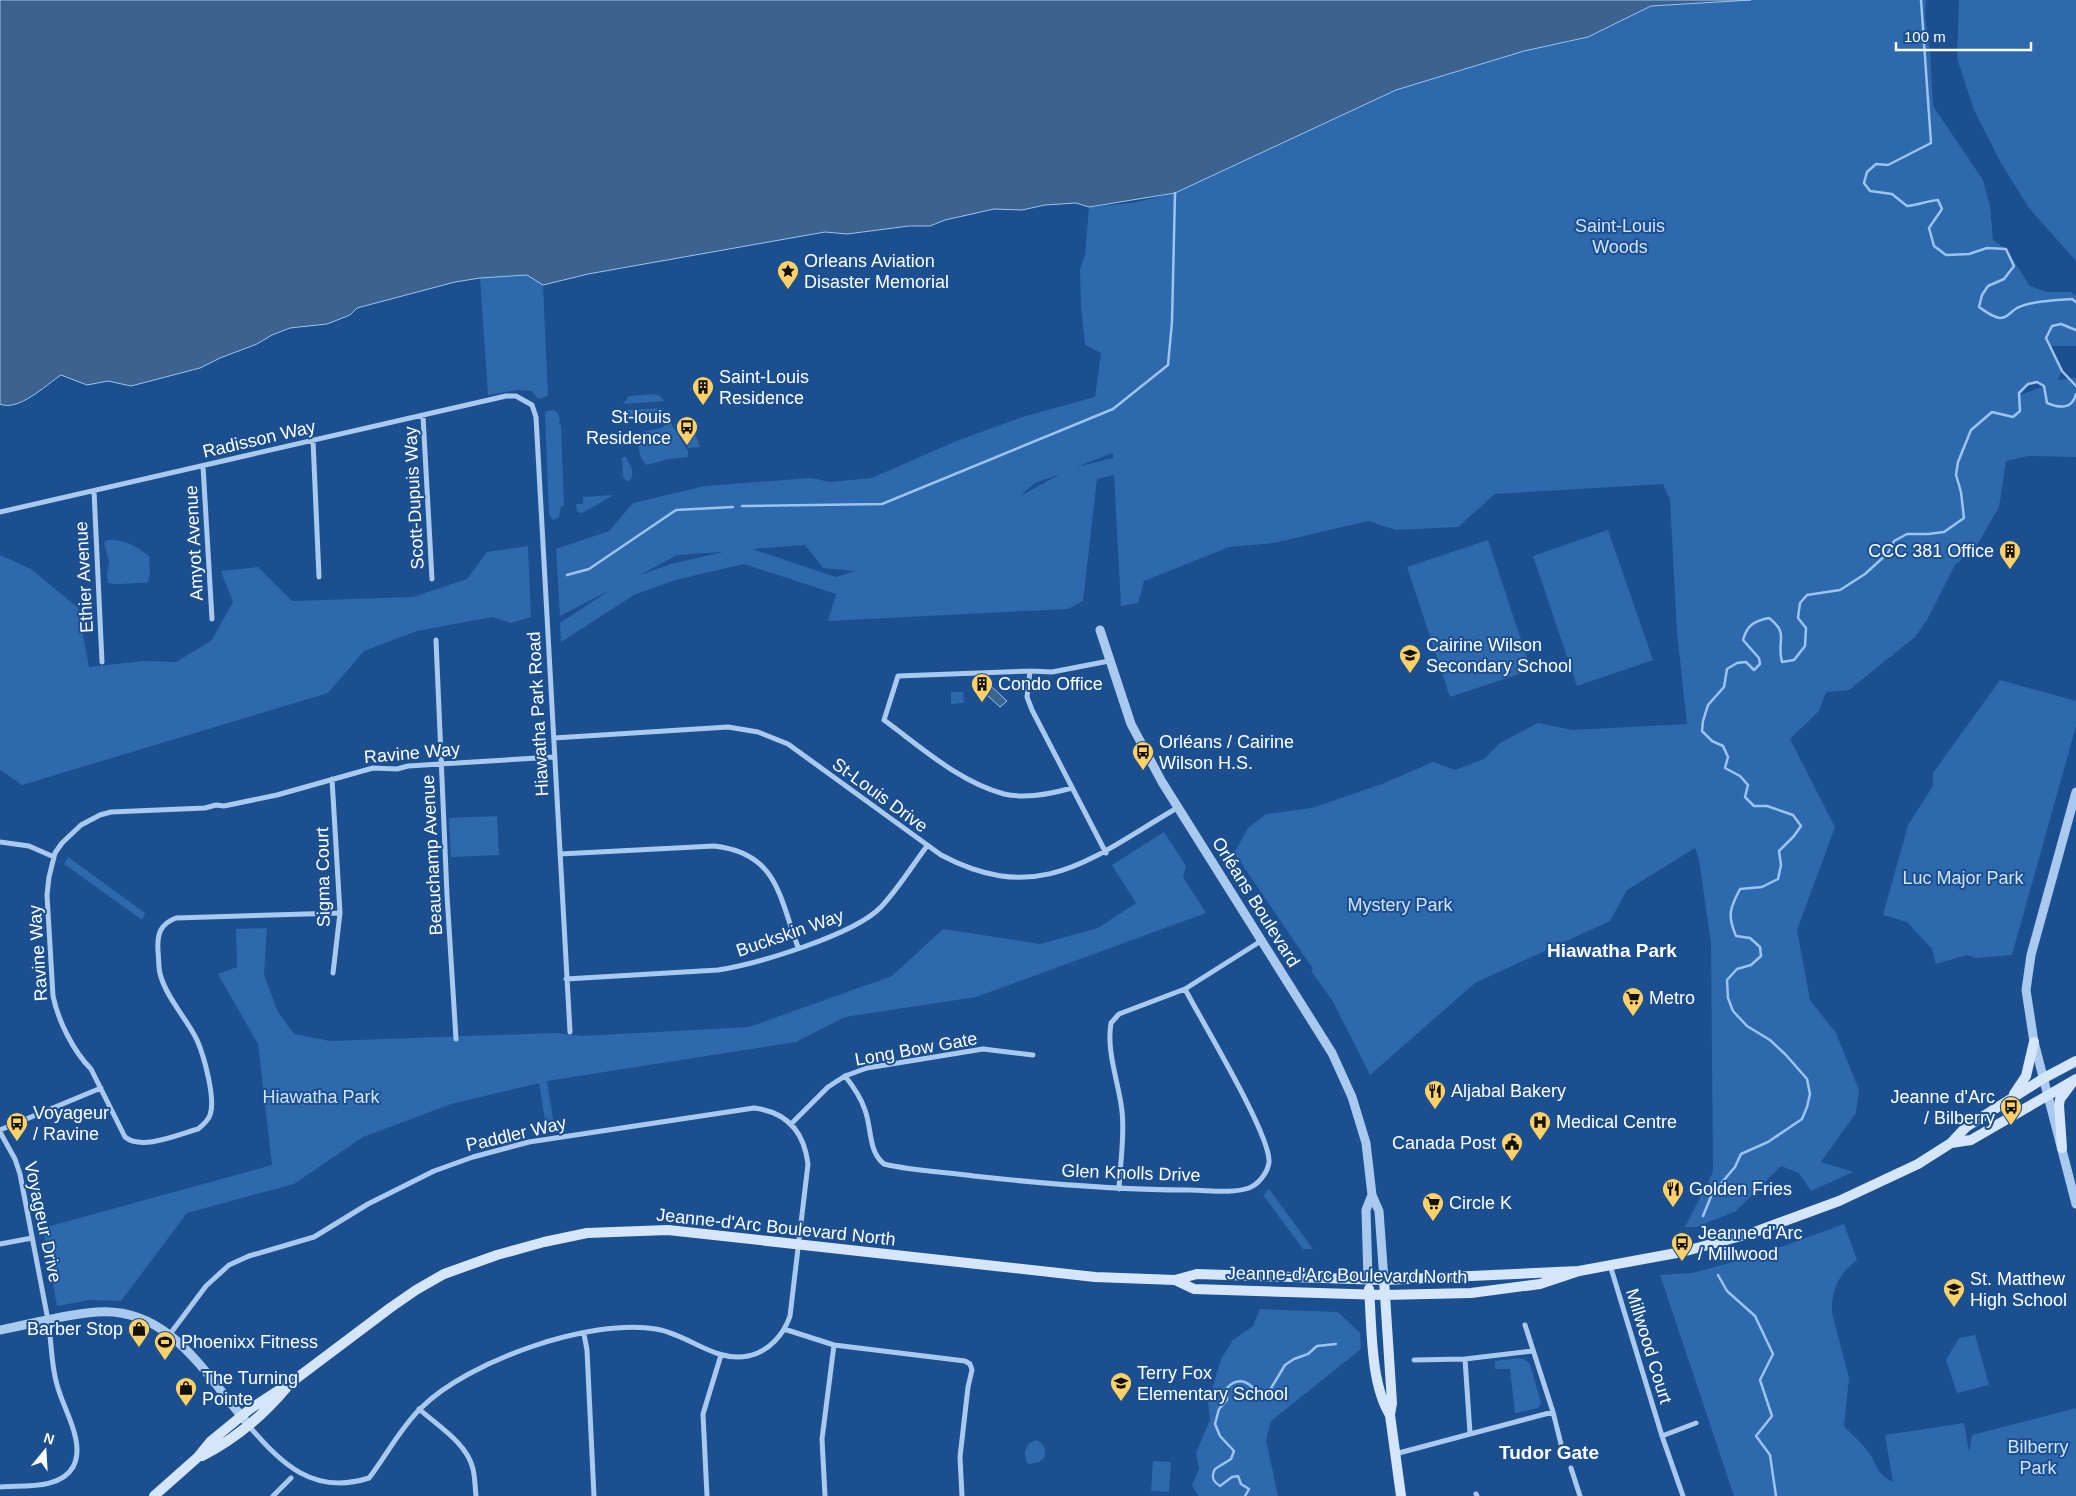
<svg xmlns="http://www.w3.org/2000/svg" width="2076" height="1496" viewBox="0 0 2076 1496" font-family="Helvetica,sans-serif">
<rect width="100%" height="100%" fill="#1b4f8f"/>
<path fill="#2e69ad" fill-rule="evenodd" d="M1751,0H1926L1925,17L1930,51L1933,106L1983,180L1990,206L1993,240L2006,249L2030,286L2046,292H2072L2076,296V346H2050L2062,371L2058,380L2076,378V457L2028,456L2006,461L1999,507L1976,547L1955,565L1927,620L1915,637L1849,690L1826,692L1819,711L1790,739L1835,827L1797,930L1810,1000L1836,1033L1859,1090L1856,1113L1821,1162L1853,1172L1811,1191L1799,1173L1781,1166L1736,1211L1697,1227H1685L1713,1172L1711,944L1699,860L1695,848L1627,890L1610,921L1475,983L1370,1075L1332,1000L1311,971L1313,969L1233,851L1236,850L1248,828L1266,814L1312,808L1382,784L1433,762L1455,770L1484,759L1500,743L1538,723L1572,730L1687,724L1677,632L1670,500L1663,484L1495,494L1458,527L1396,530L1368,521L1274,543L1229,547L1144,581L1138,603L1121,606L1114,475L1097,479L1083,601L1068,609L828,621L836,594L744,564L675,580L634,595L561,642L560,623L610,590L560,616L556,549L609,531L633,503L705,486L811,478L830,482L872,478L954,442L1022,417L1095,397L1101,353L1085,345L1081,307L1080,269L1085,255L1089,207L1132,203L1175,193L1396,90L1524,51L1588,37L1651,6ZM2037,382L2044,386L2020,395L2028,384ZM1113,453V458L1076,467ZM1060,474L1019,497L1035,483ZM805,545L823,568L855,571L836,577L752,549ZM723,552L671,564L640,575L677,555Z
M1959,0H2076V261L2029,208L2001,163L1974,110L1957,58Z
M527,275L543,285L548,396L538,399L532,391L517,390L488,395L480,278Z
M654,394L660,396L664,401L623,404L629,396Z
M664,408C658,421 632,423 624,410Z
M553,410C559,413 561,417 559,424L561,425L564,506H561L559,517L553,520L549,515L545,414L547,411Z
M670,422L688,451V457L669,459L647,465C637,457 637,442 643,432L661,428Z
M678,430H694L700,447L688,448Z
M622,457H626C630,466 637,473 628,482L623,477Z
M614,495L582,513L577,512L576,504H583V497Z
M1608,530L1653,660L1577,686L1533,556Z
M107,540C124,539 135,545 149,556L150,575L147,583C133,582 121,586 108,583L107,574L109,562L104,543Z
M1488,540L1531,670L1450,697L1407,567Z
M528,546L531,617L511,623L492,617L417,631L364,651L328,693L22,785L0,770V555L31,569L78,608L89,667L144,661L176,662L211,641L233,602L221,571L258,567L292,601L413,597L467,579L487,552Z
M2000,680L2076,701V726L2012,955L1976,958L1967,955L1936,964L1932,949L1907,922L1883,915L1908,825L1933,786V773Z
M951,692H963L964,703L951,704Z
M497,816L499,855L451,857L449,818Z
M1164,832L1186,866L1183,877L1206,913L976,997L845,1017L796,1042L547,1081L554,1125L546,1127L539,1083L451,1104L363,1137L294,1184L187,1213L121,1301L90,1300L57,1306L43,1228L272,1165L258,1044L218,974L237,967L236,929L267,928L264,975L278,1012L294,1034L330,1041L555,1033L583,1036L749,1027L892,976L943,929L1040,944L1098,928L1136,903L1112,865Z
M68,857L145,913L142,920L64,864Z
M1269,1189L1313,1249H1303L1263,1195Z
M1844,1224L1857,1260C1839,1273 1831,1291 1832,1313L1849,1378L1844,1426C1851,1434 1860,1441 1866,1449C1877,1461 1874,1473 1893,1482L1885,1435L1964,1423L1969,1452L1972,1435L2076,1408V1496H1734L1660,1275L1692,1273L1722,1265L1767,1252Z
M1260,1309L1338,1312L1360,1333L1361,1349L1271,1421L1266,1440L1278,1496H1198L1192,1485L1199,1469L1196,1453L1210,1420L1208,1403L1221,1359L1233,1340L1253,1326Z
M1975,1335L1989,1385L1957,1393L1946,1360L1959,1338Z
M1518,1358L1524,1359L1530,1364L1541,1403L1538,1408L1517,1413H1515L1510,1369H1495V1361Z
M1036,1440C1044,1443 1046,1449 1045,1457L1039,1462L1029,1464L1026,1461L1025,1452L1028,1444Z
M1153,1461L1171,1462L1169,1492L1151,1491Z"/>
<path fill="#3c6290" stroke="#9cc4f0" d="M0,0H1751L1651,6L1588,37L1524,51L1396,90L1175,193L1089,207L1076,203L1045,205L1022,210L994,209L945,220L930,226H909L847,234L825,232L588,274L543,285L527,275L480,278L455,282L357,308L350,315L327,324L290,328L272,335L257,344L220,358L200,368L131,386L108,381L87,385L61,375C46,385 18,412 0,404Z
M992,687L1007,701L1000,707L986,694Z"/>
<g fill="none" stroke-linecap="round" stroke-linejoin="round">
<path stroke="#9cc4f0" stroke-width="2.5" d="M1921,0L1931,143L1888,165L1876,164L1867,172L1864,183L1870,191L1892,194L1907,206C1918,205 1927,201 1938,200L1942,209L1929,228L1934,246L1946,255L1969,254L1987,248L2006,249L2014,266L2004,279L1988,286L1982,295L1979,307C1985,311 1992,317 2000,318C2008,318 2010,312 2017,308C2032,301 2055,300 2072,299L2076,302
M2076,330L2061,324L2052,326L2046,338L2062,371L2076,386
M742,506L882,504L1113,409L1168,365L1172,322L1175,193
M567,575L589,569L676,510L733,507
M1703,1216L1712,1194L1735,1167L1741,1154L1768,1142L1802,1119L1807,1107L1810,1094L1807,1079L1786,1055L1770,1040L1747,1026L1733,1011L1728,998L1727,980L1737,969L1751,965L1761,956L1760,947L1750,938L1736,936C1727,915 1730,908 1740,889L1762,887L1778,879L1781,865L1779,851L1794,836L1801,826L1793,815L1767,806H1754L1745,797L1748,785L1740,776L1725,768L1728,757L1723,746L1712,741L1702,731L1703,721L1708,705L1724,687L1727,669L1737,663L1746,662L1754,670L1760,664L1759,658L1743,640C1747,625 1754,621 1769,618C1790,634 1776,641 1782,662L1794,660L1805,646L1806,628L1798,618L1800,603L1807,595L1840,590L1865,574L1888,553L1894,541L1907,534H1928L1944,532L1964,518L1961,492L1956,475L1958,462L1971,430L1992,412L2013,417L2020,411L2019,393L2028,384L2037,382L2044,386L2047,403C2059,408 2072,410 2076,394
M1718,1275L1727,1291L1755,1316L1773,1354L1760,1380L1772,1416L1756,1436L1770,1455L1776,1496
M1245,1496L1249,1489L1241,1484L1238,1476L1232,1477L1220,1486C1212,1481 1211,1476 1215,1469L1231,1459L1234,1451L1220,1436L1215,1424L1219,1409L1227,1400V1388C1240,1374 1251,1384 1261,1396L1267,1395L1285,1365L1294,1359L1308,1354L1317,1346L1336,1344"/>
<path stroke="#a9c9ee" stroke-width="5" d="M423,416L432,579
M313,440L319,577
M203,466L212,619
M94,491L102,662
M0,512L506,396H516L532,405L536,417L570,1032
M436,640L447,895L456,1039
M1030,671L1027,697L1032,710L1106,853
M554,738L728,727L758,732L788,744L941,855C1041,908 1094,856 1177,808
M332,779L340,913L333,973
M1072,788C1051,794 1026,799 1004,794C959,782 921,747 884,720L898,676L1030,671L1052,672L1109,661
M0,842L29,846L54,857
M560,854L714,846C778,853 779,897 798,947
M340,913L176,918C160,924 157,934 158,951C159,959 158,969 161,977C168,1000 187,1019 197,1040C204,1056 216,1099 210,1115C208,1121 203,1125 198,1129C179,1134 142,1151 125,1137L91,1069C73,1051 58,1020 53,996L47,895L49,877L55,853L62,843L81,825L100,815L111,812L205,808L216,805L224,806L277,795L373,768L397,769L408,766L554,757
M566,979L718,970C757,964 854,935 881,907C898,889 912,866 927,846
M845,1076C853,1086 861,1098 865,1110C872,1129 868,1151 884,1164C913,1171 945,1172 974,1176C1046,1184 1117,1190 1189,1190C1208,1190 1231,1194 1249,1188C1259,1184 1268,1172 1269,1162C1271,1135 1201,1020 1185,989
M791,1124L828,1087L845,1076L867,1068L983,1049L1033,1055
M0,1130L101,1088
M0,1132L15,1159L20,1174C29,1223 39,1271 48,1320C52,1345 51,1370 60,1394C67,1415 85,1445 73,1467C60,1490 23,1485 0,1487
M1119,1189C1120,1163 1125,1136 1122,1111C1119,1083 1106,1052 1111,1023L1119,1014L1185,989L1261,941
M0,1244L32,1238
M1610,1265L1662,1436L1683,1496
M1525,1325L1553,1412L1562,1448
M784,1329L834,1345L965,1361L970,1364L972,1370L968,1387L960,1457L962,1496
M170,1334L206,1286L229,1265L249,1256L314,1237L368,1204L434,1171L473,1157L529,1142L754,1108C786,1112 804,1131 808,1164L790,1316C784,1334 769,1352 748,1356C715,1363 688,1334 656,1329C590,1318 468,1361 421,1408C401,1427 386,1456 369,1478C313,1496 281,1463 249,1426
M584,1334L587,1350L594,1496
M1414,1360L1465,1359
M419,1409C438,1426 467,1443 473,1469C475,1477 475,1487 476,1496
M1470,1433L1465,1359L1533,1351
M1662,1436L1696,1423
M1395,1454L1553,1412
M1571,1468L1580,1496
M1476,1494L1477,1496
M273,1496L291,1478
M707,1496L703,1414L721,1355
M825,1496L822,1439L834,1345"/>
<path stroke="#a9c9ee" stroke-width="9" d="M1100,630L1131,724L1162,782L1332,1053L1352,1097L1366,1143L1372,1195L1379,1211L1384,1280
M2076,792L2031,955L2026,990L2034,1042L2076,1204
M1368,1279L1366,1210L1372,1195
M0,1330C32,1324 65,1314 97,1312C171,1306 207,1378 249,1425"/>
<path stroke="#d6e6fa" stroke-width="10" d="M2014,1094L2026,1076L2034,1042
M1951,1143L1971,1140L2076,1079
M2062,1148L2059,1105L2060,1099L2072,1083
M1175,1280L1194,1289L1384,1295L1471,1293L1540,1284L1579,1271L1682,1252L1752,1233L1839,1201L1918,1164L1951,1143L1966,1127L2044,1078L2076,1061
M1384,1280L1392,1403L1390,1415L1401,1496
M1369,1289C1372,1326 1370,1383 1390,1415
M202,1456C235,1439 263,1416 287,1387
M154,1496L198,1457L211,1441L250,1409L293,1381L390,1308L416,1290L444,1274L497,1255L544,1242L587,1233L668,1230L1095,1277L1175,1280L1197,1274L1384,1280L1579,1271"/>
</g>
<defs>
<g id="sight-pin" transform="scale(1.125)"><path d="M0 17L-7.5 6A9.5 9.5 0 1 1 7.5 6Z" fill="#ffd166" stroke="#1b4f8f"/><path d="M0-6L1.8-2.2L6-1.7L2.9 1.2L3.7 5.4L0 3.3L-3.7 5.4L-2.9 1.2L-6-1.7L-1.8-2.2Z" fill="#111"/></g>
<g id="building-pin" transform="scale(1.125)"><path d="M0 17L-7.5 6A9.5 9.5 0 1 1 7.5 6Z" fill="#ffd166" stroke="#1b4f8f"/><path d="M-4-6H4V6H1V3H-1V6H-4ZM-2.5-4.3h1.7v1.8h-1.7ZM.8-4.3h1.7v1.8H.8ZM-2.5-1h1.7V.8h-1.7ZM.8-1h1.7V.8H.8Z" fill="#111"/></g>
<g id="bus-pin" transform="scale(1.125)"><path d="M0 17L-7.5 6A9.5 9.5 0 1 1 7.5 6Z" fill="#ffd166" stroke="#1b4f8f"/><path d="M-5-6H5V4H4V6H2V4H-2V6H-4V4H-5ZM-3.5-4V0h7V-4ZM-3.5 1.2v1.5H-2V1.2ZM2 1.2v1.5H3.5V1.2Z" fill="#111"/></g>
<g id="school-pin" transform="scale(1.125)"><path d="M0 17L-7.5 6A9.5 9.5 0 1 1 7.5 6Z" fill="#ffd166" stroke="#1b4f8f"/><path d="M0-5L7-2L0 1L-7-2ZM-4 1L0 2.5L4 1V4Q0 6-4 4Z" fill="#111"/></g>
<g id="supermarket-pin" transform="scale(1.125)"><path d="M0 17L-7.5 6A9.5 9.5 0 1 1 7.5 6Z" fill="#ffd166" stroke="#1b4f8f"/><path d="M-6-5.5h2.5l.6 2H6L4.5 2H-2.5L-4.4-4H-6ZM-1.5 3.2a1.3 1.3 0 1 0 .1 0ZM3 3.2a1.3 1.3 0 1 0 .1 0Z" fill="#111"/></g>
<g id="restaurant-pin" transform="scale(1.125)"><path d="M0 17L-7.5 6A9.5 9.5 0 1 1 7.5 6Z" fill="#ffd166" stroke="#1b4f8f"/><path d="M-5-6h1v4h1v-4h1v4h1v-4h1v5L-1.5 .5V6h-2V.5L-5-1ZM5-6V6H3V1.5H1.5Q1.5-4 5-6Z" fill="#111"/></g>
<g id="hospital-pin" transform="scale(1.125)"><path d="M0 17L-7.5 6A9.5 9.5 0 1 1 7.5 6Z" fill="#ffd166" stroke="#1b4f8f"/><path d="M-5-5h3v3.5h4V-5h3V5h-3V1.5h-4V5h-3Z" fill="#111"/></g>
<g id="civic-pin" transform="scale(1.125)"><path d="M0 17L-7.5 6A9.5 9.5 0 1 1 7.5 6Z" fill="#ffd166" stroke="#1b4f8f"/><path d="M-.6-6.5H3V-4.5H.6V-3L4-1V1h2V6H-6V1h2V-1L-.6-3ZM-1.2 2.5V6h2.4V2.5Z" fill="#111"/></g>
<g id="shop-pin" transform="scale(1.125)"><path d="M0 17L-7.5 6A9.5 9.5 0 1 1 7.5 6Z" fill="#ffd166" stroke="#1b4f8f"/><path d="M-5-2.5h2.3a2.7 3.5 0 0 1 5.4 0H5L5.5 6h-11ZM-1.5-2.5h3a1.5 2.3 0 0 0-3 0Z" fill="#111"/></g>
<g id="stadium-pin" transform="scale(1.125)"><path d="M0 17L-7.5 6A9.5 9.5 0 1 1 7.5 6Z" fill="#ffd166" stroke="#1b4f8f"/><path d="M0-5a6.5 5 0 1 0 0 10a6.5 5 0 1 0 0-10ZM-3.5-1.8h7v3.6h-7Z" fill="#111"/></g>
</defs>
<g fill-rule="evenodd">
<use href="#sight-pin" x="788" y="271"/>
<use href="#building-pin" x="703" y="387"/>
<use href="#bus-pin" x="687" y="427"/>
<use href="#building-pin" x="2010" y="551"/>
<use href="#school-pin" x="1410" y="655"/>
<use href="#building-pin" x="982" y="684"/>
<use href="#bus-pin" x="1143" y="752"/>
<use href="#supermarket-pin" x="1633" y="998"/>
<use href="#restaurant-pin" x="1435" y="1091"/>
<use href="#bus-pin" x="2011" y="1107"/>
<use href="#hospital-pin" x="1540" y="1122"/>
<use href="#bus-pin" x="17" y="1123"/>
<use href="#civic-pin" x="1512" y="1143"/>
<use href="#restaurant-pin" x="1673" y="1189"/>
<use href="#supermarket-pin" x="1433" y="1203"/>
<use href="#bus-pin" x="1682" y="1243"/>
<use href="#school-pin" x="1954" y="1289"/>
<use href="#shop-pin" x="139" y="1329"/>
<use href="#stadium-pin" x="165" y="1342"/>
<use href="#school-pin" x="1121" y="1383"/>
<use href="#shop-pin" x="186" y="1388"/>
</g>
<g text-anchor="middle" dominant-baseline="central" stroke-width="4" stroke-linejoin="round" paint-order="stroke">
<g font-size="18" fill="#cfe3fa" stroke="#1b4f8f">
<text x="1620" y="226">Saint-Louis<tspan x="1620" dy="21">Woods</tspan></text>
<text x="1963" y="878">Luc Major Park</text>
<text x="1400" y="905">Mystery Park</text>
<text x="321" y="1097">Hiawatha Park</text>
<text x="2038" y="1447">Bilberry<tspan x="2038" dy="21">Park</tspan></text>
</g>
<g font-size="18" fill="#fff" stroke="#1b4f8f" text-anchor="start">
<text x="804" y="261">Orleans Aviation<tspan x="804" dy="21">Disaster Memorial</tspan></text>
<text x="719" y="377">Saint-Louis<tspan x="719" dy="21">Residence</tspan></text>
<text x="671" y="417" text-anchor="end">St-louis<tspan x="671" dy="21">Residence</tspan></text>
<text x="1994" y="551" text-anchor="end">CCC 381 Office</text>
<text x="1426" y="645">Cairine Wilson<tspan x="1426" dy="21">Secondary School</tspan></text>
<text x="998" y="684">Condo Office</text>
<text x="1159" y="742">Orléans / Cairine<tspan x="1159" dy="21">Wilson H.S.</tspan></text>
<text x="1649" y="998">Metro</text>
<text x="1451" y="1091">Aljabal Bakery</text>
<text x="1995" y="1097" text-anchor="end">Jeanne d'Arc<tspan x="1995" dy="21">/ Bilberry</tspan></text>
<text x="33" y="1113">Voyageur<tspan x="33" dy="21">/ Ravine</tspan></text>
<text x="1556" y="1122">Medical Centre</text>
<text x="1496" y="1143" text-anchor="end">Canada Post</text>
<text x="1689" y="1189">Golden Fries</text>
<text x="1449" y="1203">Circle K</text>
<text x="1698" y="1233">Jeanne d'Arc<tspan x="1698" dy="21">/ Millwood</tspan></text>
<text x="1970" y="1279">St. Matthew<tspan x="1970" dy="21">High School</tspan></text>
<text x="123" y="1329" text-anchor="end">Barber Stop</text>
<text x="181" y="1342">Phoenixx Fitness</text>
<text x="1137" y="1373">Terry Fox<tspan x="1137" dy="21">Elementary School</tspan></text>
<text x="202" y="1378">The Turning<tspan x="202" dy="21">Pointe</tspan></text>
</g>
<g font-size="18" fill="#fff" stroke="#1b4f8f">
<text transform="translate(259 439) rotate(-13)">Radisson Way</text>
<text transform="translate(414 498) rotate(-93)">Scott-Dupuis Way</text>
<text transform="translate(194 543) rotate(-93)">Amyot Avenue</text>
<text transform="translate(84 577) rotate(-93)">Ethier Avenue</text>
<text transform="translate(538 714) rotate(-93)">Hiawatha Park Road</text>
<text transform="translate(412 753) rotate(-5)">Ravine Way</text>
<text transform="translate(880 795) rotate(36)">St-Louis Drive</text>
<text transform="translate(432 855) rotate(-93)">Beauchamp Avenue</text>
<text transform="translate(323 877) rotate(-91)">Sigma Court</text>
<text transform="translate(1256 902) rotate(58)">Orléans Boulevard</text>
<text transform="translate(790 933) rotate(-19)">Buckskin Way</text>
<text transform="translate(38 953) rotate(-94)">Ravine Way</text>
<text transform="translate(916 1049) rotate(-10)">Long Bow Gate</text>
<text transform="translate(516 1134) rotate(-13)">Paddler Way</text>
<text transform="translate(1131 1173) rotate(2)">Glen Knolls Drive</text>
<text transform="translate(43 1222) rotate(78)">Voyageur Drive</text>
<text transform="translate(776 1227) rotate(6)">Jeanne-d'Arc Boulevard North</text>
<text transform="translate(1347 1275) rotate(1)">Jeanne-d'Arc Boulevard North</text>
<text transform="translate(1649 1346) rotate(73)">Millwood Court</text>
</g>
<g font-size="19" font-weight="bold" fill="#fff" stroke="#1b4f8f">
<text x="1612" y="950">Hiawatha Park</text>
<text x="1549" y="1452">Tudor Gate</text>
</g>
</g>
<g transform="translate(45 1451) rotate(18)" stroke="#1b4f8f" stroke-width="4" paint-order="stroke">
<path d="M0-4L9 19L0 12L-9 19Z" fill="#ffffff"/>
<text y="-8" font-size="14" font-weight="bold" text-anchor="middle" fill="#ffffff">N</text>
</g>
<path d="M1896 42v8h135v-8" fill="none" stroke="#ffffff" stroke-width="2.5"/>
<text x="1904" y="42" font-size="15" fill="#ffffff" stroke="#1b4f8f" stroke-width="4" paint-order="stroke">100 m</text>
</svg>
